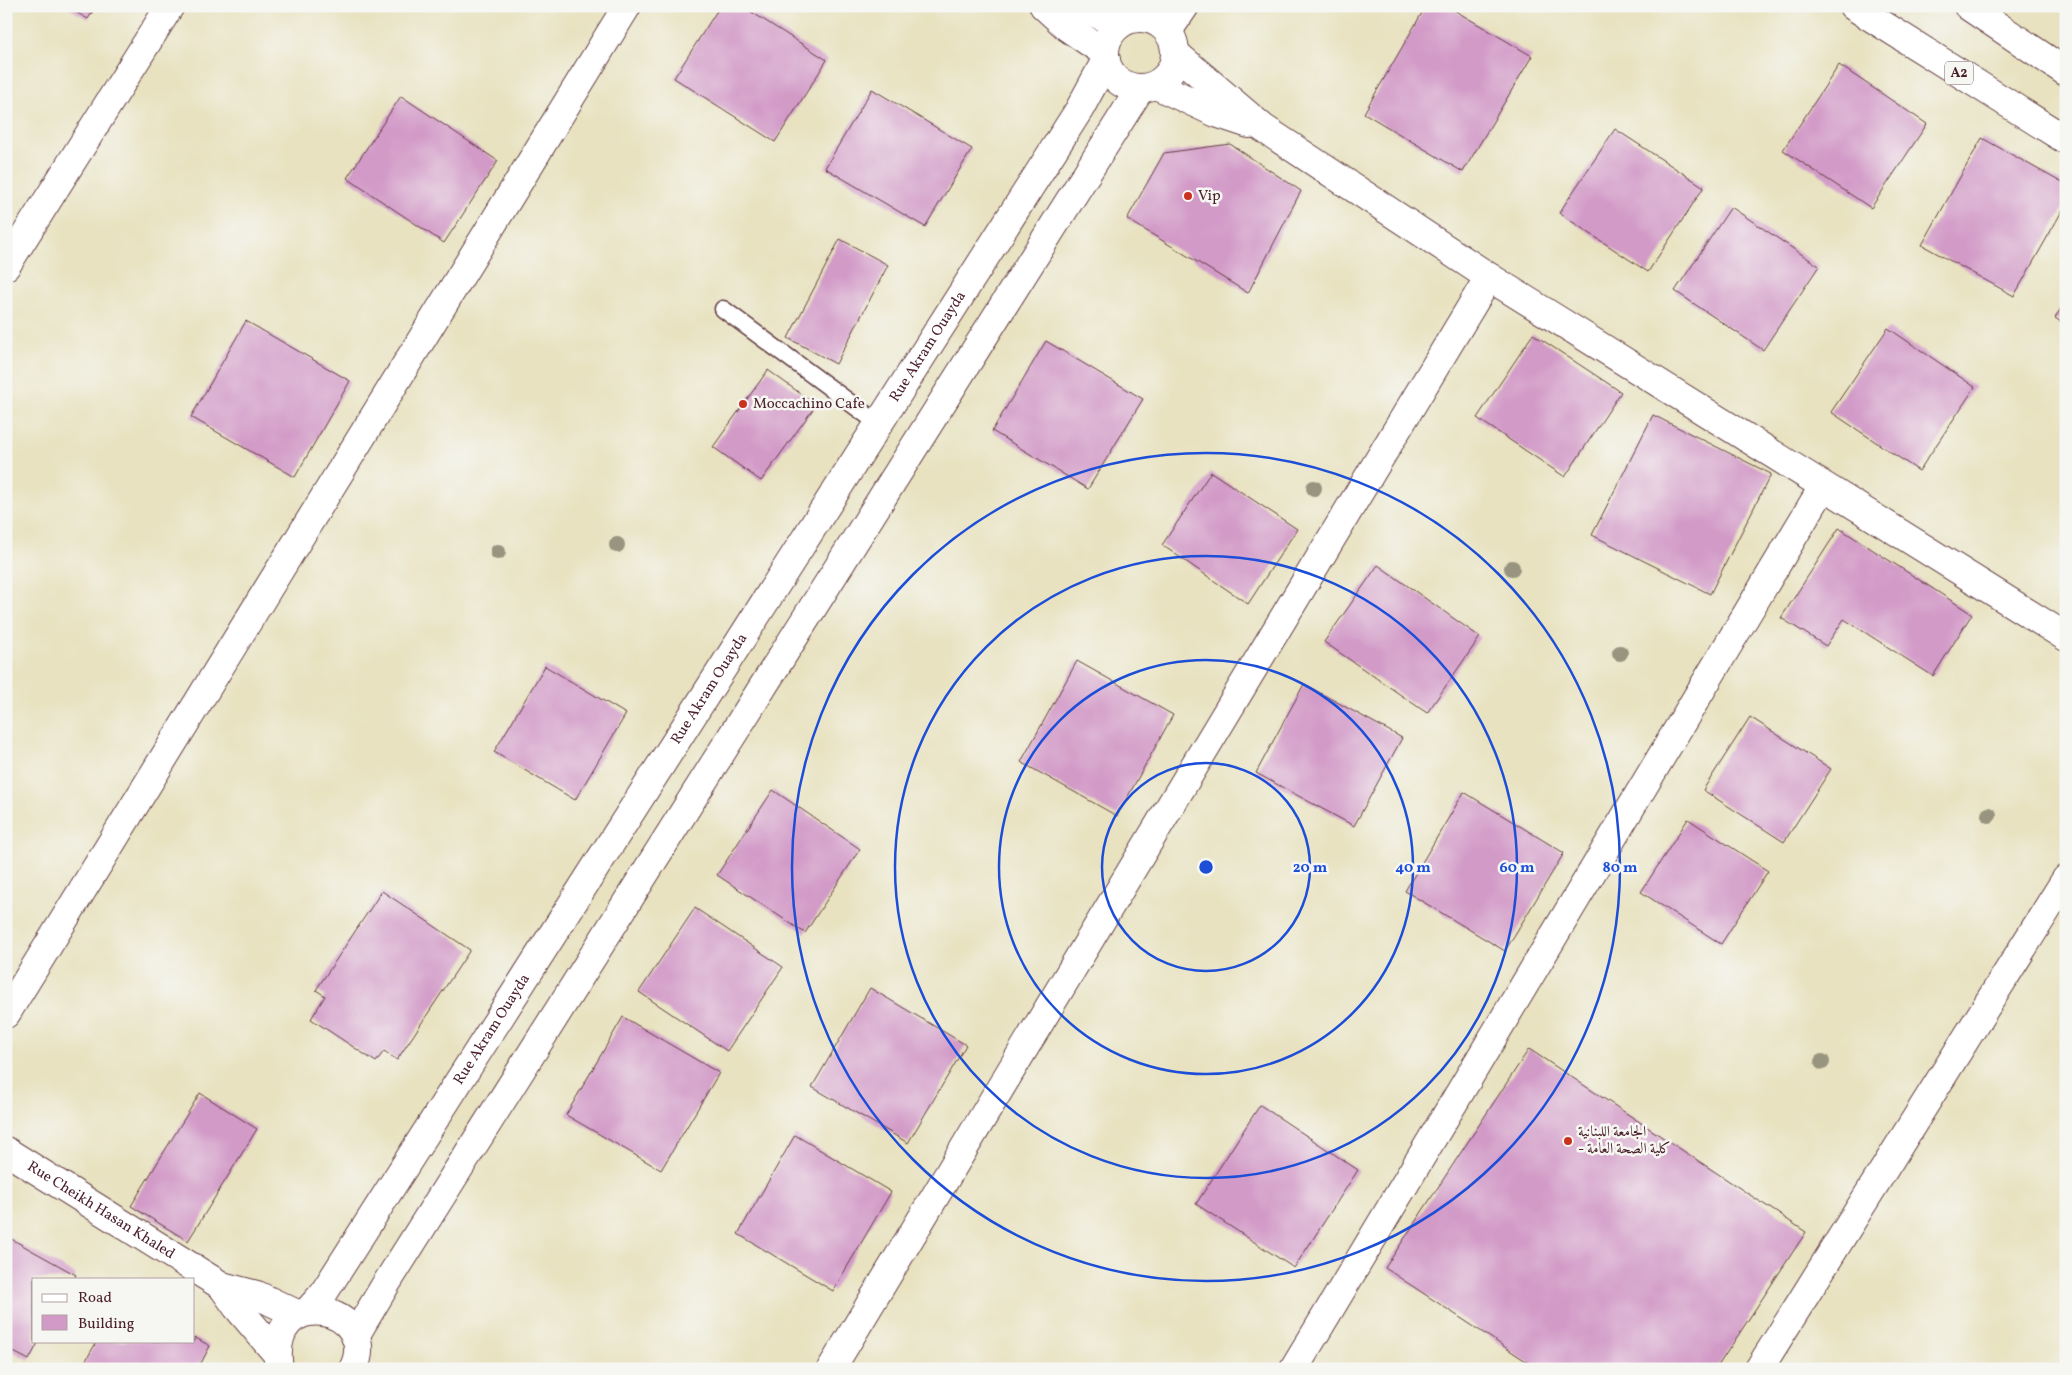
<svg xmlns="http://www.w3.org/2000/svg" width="2072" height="1375" viewBox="0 0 2072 1375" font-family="Vollkorn,Amiri,serif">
<rect width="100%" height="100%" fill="#f6f6f2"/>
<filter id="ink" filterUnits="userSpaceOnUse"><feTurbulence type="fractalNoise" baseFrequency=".02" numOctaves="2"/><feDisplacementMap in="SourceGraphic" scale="10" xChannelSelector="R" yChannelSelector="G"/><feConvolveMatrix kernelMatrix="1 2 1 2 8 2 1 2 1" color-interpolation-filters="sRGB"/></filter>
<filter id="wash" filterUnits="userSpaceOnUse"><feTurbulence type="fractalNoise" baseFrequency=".0096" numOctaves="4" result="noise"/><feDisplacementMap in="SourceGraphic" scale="20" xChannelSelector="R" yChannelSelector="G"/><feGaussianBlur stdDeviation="1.12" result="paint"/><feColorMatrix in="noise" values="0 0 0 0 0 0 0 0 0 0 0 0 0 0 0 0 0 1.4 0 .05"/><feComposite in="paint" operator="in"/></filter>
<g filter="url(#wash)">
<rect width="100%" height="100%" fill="#e8e2c0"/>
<g id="blocks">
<path fill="#d29ac7" d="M65,6H96L88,19Z
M720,6H742L827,60L775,142L674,78Z
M1426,6H1447L1532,56L1463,172L1364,113Z
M1839,65L1927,124L1871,208L1783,150Z
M872,89L972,149L925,227L825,168Z
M401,96L498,161L444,243L347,178Z
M1615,129L1704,187L1648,272L1559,213Z
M1982,138L2066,185V204L2014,296L1922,245Z
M1230,144L1301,191L1248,293L1127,219L1164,153Z
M1731,207L1819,266L1763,350L1675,291Z
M840,239L888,265L836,364L788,338Z
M2066,300V325L2055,318Z
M246,321L350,381L295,477L191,417Z
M1888,328L1975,387L1919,471L1831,412Z
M1533,334L1621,392L1565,477L1477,418Z
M1046,341L1143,399L1088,489L992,431Z
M768,370L816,405L761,481L713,447Z
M1653,415L1771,474L1710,594L1592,535Z
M1211,472L1297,529L1248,604L1162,545Z
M1839,528L1972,614L1933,676L1844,619L1826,646L1781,618Z
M1378,565L1480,637L1427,713L1324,642Z
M1077,661L1173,715L1117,816L1021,762Z
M545,666L626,714L575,800L494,752Z
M1304,684L1402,738L1354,826L1256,773Z
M1750,717L1831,769L1784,842L1703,790Z
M773,790L860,849L805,933L717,875Z
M1464,792L1564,853L1505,951L1405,891Z
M1688,819L1768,871L1721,944L1641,892Z
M382,891L470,950L397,1060L384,1051L376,1062L311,1019L325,996L316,990Z
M695,908L783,967L727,1051L639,992Z
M870,988L966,1045L908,1143L812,1087Z
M623,1017L719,1073L661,1170L566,1115Z
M1529,1049L1806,1232L1716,1369H1538L1385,1268Z
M200,1093L257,1129L188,1241L131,1206Z
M1260,1105L1358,1170L1294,1268L1196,1204Z
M795,1135L891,1192L833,1291L738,1234Z
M6,1236L76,1275L74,1279H34V1341H39L29,1360L6,1348Z
M194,1337L210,1346L198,1369H81L97,1341H194Z"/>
</g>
</g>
<g filter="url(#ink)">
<use href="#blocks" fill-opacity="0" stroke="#623c41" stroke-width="1"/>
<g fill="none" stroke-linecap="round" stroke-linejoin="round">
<g stroke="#623c41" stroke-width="19">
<path id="service" d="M723,309L879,424"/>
</g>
<g stroke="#623c41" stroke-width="30">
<g id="minor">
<path d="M1044,6L1067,27L1105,53"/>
<path d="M1081,6L1119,25"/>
<circle cx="1140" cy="53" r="35"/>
<path d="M1168,31L1185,6"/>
<path d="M1175,53L1263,128L1489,277L2066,637"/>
<path d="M1156,85L1216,113L1249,124"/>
<path d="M6,266L170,6"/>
<path d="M6,1014L627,6"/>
<path id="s1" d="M6,1151L222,1286L257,1295L299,1315"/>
<path d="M222,1286L237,1307L277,1354"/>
<path id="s2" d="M307,1312L323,1294L1079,110L1106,60"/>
<path d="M355,1336L386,1284L1140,89"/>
<path d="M279,1369C265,1278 384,1308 353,1369"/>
<path d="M831,1369L1489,277"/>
<path d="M1294,1369L1823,487"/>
<path d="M1759,1369L2066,879"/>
</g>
</g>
<g stroke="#623c41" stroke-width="30">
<path id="trunk" d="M1853,6L2066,140
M1968,6L2066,72"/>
</g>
<use href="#service" stroke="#fff" stroke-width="16"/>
<use href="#minor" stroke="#fff" stroke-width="28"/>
<use href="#trunk" stroke="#fff" stroke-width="28"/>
</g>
<g fill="#98947f">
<circle cx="1314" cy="488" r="8"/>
<circle cx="617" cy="545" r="8"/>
<circle cx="498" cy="552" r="8"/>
<circle cx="1512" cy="568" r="8"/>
<circle cx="1620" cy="653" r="8"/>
<circle cx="1989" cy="815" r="8"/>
<circle cx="1822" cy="1062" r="8"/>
</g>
</g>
<g fill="none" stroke="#1d4ed8" stroke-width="2.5">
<circle cx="1206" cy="867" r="104"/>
<circle cx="1206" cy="867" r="207"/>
<circle cx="1206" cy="867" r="311"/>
<circle cx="1206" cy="867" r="414"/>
</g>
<g fill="#c8321e" stroke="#f6f6f2" stroke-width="2">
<circle cx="1188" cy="196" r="5"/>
<circle cx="743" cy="404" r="5"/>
<circle cx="1568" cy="1141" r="5"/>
</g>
<g text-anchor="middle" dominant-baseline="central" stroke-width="5" stroke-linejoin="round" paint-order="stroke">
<rect fill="#f6f6f2" stroke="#7e6067" stroke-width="1" x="1945" y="61.5" width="28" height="23" rx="4"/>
<g font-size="14" font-weight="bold" fill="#4a1f2b">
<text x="1959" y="73">A2</text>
</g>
<g font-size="15" fill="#4a1f2b" stroke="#f6f6f2" text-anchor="start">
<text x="1198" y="196">Vip</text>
<text x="753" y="404">Moccachino Cafe</text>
<text x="1578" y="1132">الجامعة اللبنانية<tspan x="1578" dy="17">- كلية الصحة العامة</tspan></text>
</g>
<g font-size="15" fill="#4a1f2b" stroke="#f6f6f2">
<text stroke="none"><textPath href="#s2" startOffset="1148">Rue Akram Ouayda</textPath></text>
<text stroke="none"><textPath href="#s2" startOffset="742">Rue Akram Ouayda</textPath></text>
<text stroke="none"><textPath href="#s2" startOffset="338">Rue Akram Ouayda</textPath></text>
<text stroke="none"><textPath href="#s1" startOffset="112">Rue Cheikh Hasan Khaled</textPath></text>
</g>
</g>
<circle cx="1206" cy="867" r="8" fill="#1d4ed8" stroke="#f6f6f2" stroke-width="2.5"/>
<g font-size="15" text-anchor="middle" font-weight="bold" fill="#1d4ed8" stroke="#f6f6f2" stroke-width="5" stroke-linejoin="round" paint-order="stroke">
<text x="1310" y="872">20 m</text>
<text x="1413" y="872">40 m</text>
<text x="1517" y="872">60 m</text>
<text x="1620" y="872">80 m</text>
</g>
<rect width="2072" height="1375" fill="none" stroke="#f6f6f2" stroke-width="25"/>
<rect x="32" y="1278" width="162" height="65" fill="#f6f6f2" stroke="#b1a0a2"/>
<rect x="42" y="1294" width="25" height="8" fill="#ffffff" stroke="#b1a0a2"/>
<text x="78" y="1302" font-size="15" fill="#4a1f2b">Road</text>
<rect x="42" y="1315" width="25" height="15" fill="#d29ac7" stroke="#b1a0a2"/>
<text x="78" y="1328" font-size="15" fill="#4a1f2b">Building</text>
</svg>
